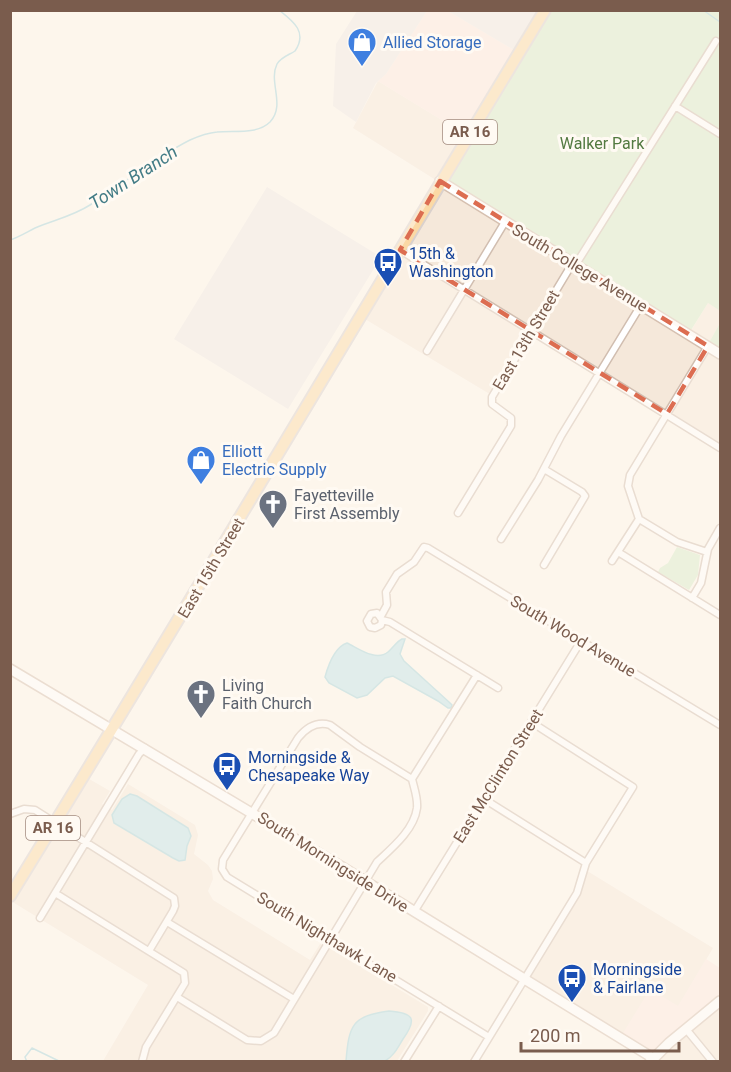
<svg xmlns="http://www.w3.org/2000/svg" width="731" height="1072" viewBox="0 0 731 1072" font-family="Roboto,sans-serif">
<rect width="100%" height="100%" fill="#fdf6ec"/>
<path fill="#f5e8da" d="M378,81L468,136L689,334L708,303L720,311V323L707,346L720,354V448L532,331L493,396L360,316L439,182L353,128Z
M84,776L110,791L102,804L112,810L128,784L195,825L198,835L194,854L208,865L212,871L213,879L208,891L213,900L310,960L320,944L334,950L428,1007V1011L397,1061H103L148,985L11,901L10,896Z
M584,869L713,948L678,1007L620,1038L525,979L577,893Z
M720,1007V1061L658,1062L667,1050Z"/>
<path fill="#fde8e0" d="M427,11H448L519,53L468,136L378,81L386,74Z
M706,959L720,968V1001L653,1058L620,1038L650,989L678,1006Z"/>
<path fill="#efe9e4" d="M357,11H427L386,74L376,83L356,122L333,106L336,44Z
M448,11H545L519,53Z
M267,187L381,257L288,409L174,339Z"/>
<path fill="#d8ecc9" d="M545,11H720V311L708,303L688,335L440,181Z
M720,323V354L707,346Z
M677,547L700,555L698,575L689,590L658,572L660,568L668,563Z"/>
<path fill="#bfe3e8" stroke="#a5d3da" stroke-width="1.5" d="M402,639H405L400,654L404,661L449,702L452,705L451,708H448L438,701L393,676L385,678L367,695L357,698L329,683L325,677C328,666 335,647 347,643C358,648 376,662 388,652C393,648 396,642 402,639Z
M130,794L137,796L188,828L191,836L187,846L185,860L179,861L173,858L114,823L112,815L122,799Z
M389,1011C413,1013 418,1018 403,1039C398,1047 394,1056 385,1061C375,1065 357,1062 346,1061C349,1025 352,1016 389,1011Z"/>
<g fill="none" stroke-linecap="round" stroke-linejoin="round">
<path stroke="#a5d3da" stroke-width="1.5" d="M703,10L720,22
M10,240C19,237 27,232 35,228C54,220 73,216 90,205C124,184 154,158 190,140C199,136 207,133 217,132C233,130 257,135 270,122C286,105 268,82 277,64C281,57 289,55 295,51C308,32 293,21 279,10
M27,1062L25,1057L32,1048L61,1062"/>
<g stroke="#d1beb0" stroke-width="9">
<path id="street" d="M675,106L720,134
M400,250L720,448
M427,351L505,222
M544,469L582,492L585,496L544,565
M458,513L511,426V418L492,404V397L569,269L578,261L716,41
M639,519L677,542L707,552
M501,539L538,480L561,436L641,305
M618,552L720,615
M612,561L639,519L628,486L630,475L708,346
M692,598L701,583L708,549L720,528
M381,616L387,605L386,592L397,574L414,562L424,547L428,548L720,725
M382,620L381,625L375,628L370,627L367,621L371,614L377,613L382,620L390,622L498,688
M412,779L360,747L330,725C317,721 306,728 298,738L223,860L222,869L227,877L489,1037
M484,799L586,863
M10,814L24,809L35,810L174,898L175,906L173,911L149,951
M55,893L184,973L185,983L146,1047L142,1062
M414,912L581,641
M40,918L139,754L145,748
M167,922L294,999
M177,997L247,1040L261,1041L274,1033L377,862C392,848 414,830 417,808C418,798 414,788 412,779L477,675
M686,1029L713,1062
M404,1062L439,1006
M474,1062L577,893L586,863L633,787L531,722"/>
</g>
<g stroke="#d6c0b0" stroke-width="12">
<path id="secondary" d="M440,181L720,354
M10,669L342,867L653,1058
M650,1062L669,1043L720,1001"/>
</g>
<g stroke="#dad1cd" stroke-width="14">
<path id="primary" d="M10,896C191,602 366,305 545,10"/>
</g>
<use href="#street" stroke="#fff" stroke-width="6"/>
<use href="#secondary" stroke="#fff" stroke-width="9"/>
<use href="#primary" stroke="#fbd9a5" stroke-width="10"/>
</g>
<path d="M0 0H731V1072H0ZM440,181L708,346L667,414L400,250Z" fill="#fdf6ec" fill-opacity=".55" fill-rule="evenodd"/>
<path fill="none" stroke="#dc6d51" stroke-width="4.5" stroke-dasharray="12 8" stroke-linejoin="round" d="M440,181L708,346L667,414L400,250Z"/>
<defs>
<g id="shop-pin" transform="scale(1.5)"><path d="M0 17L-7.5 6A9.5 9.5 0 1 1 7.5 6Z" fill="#3f7fe0" stroke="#fffaf3"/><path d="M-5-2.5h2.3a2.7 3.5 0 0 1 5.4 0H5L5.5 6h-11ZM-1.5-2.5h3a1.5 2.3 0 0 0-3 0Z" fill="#fff"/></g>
<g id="bus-pin" transform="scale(1.5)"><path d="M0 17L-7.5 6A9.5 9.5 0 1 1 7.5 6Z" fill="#1a4fb4" stroke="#fffaf3"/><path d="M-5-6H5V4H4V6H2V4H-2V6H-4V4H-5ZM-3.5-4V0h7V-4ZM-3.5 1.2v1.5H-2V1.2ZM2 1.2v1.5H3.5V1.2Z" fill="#fff"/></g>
<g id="church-pin" transform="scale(1.5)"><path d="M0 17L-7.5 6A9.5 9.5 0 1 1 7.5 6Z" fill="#6b7280" stroke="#fffaf3"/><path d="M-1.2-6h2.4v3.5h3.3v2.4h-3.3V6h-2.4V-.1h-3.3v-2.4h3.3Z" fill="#fff"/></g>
</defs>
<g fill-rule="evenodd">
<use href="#shop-pin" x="362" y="42"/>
<use href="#bus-pin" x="388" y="262"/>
<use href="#shop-pin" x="201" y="460"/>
<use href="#church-pin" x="273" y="504"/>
<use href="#church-pin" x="201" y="694"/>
<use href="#bus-pin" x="227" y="766"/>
<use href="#bus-pin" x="572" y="978"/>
</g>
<g text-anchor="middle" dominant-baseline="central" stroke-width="6" stroke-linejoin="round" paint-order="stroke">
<g fill="#fffaf3" stroke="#a28b7f" stroke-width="1.5">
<rect x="443" y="120" width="54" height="24" rx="4.5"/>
<rect x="26" y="816" width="54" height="24" rx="4.5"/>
</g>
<g font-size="15" font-weight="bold" fill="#7a5c4d">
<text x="470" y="132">AR 16</text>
<text x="53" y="828">AR 16</text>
</g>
<g font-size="16" fill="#366cbe" stroke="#fffaf3" text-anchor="start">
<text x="383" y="42">Allied Storage</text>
<text x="222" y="451">Elliott<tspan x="222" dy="18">Electric Supply</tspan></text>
</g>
<g font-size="16" fill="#537a41" stroke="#fffaf3">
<text x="602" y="143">Walker Park</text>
</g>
<g font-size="16" fill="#164399" stroke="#fffaf3" text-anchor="start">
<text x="409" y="253">15th &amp;<tspan x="409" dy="18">Washington</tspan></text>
<text x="248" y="757">Morningside &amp;<tspan x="248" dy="18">Chesapeake Way</tspan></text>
<text x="593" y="969">Morningside<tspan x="593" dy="18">&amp; Fairlane</tspan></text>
</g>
<g font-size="16" fill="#7a5c4d" stroke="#fffaf3">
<text transform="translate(580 268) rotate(31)">South College Avenue</text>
<text transform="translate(526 340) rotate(-59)">East 13th Street</text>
<text transform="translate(211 568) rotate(-59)">East 15th Street</text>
<text transform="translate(573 636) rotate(31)">South Wood Avenue</text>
<text transform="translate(498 776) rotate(-58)">East McClinton Street</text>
<text transform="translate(333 862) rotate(32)">South Morningside Drive</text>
<text transform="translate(327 937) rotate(31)">South Nighthawk Lane</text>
</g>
<g font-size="16" fill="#5b616d" stroke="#fffaf3" text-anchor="start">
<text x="294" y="495">Fayetteville<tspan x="294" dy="18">First Assembly</tspan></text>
<text x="222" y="685">Living<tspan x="222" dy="18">Faith Church</tspan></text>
</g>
<g font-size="18" font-style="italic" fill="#437c86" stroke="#fffaf3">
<text transform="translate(133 177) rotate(-33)">Town Branch</text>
</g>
</g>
<rect width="731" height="1072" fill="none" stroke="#7a5c4d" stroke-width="24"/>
<path d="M521 1042v9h158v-9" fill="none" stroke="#7a5c4d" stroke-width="3"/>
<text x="530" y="1042" font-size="18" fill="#7a5c4d" stroke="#fffaf3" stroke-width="4.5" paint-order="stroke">200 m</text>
</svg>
